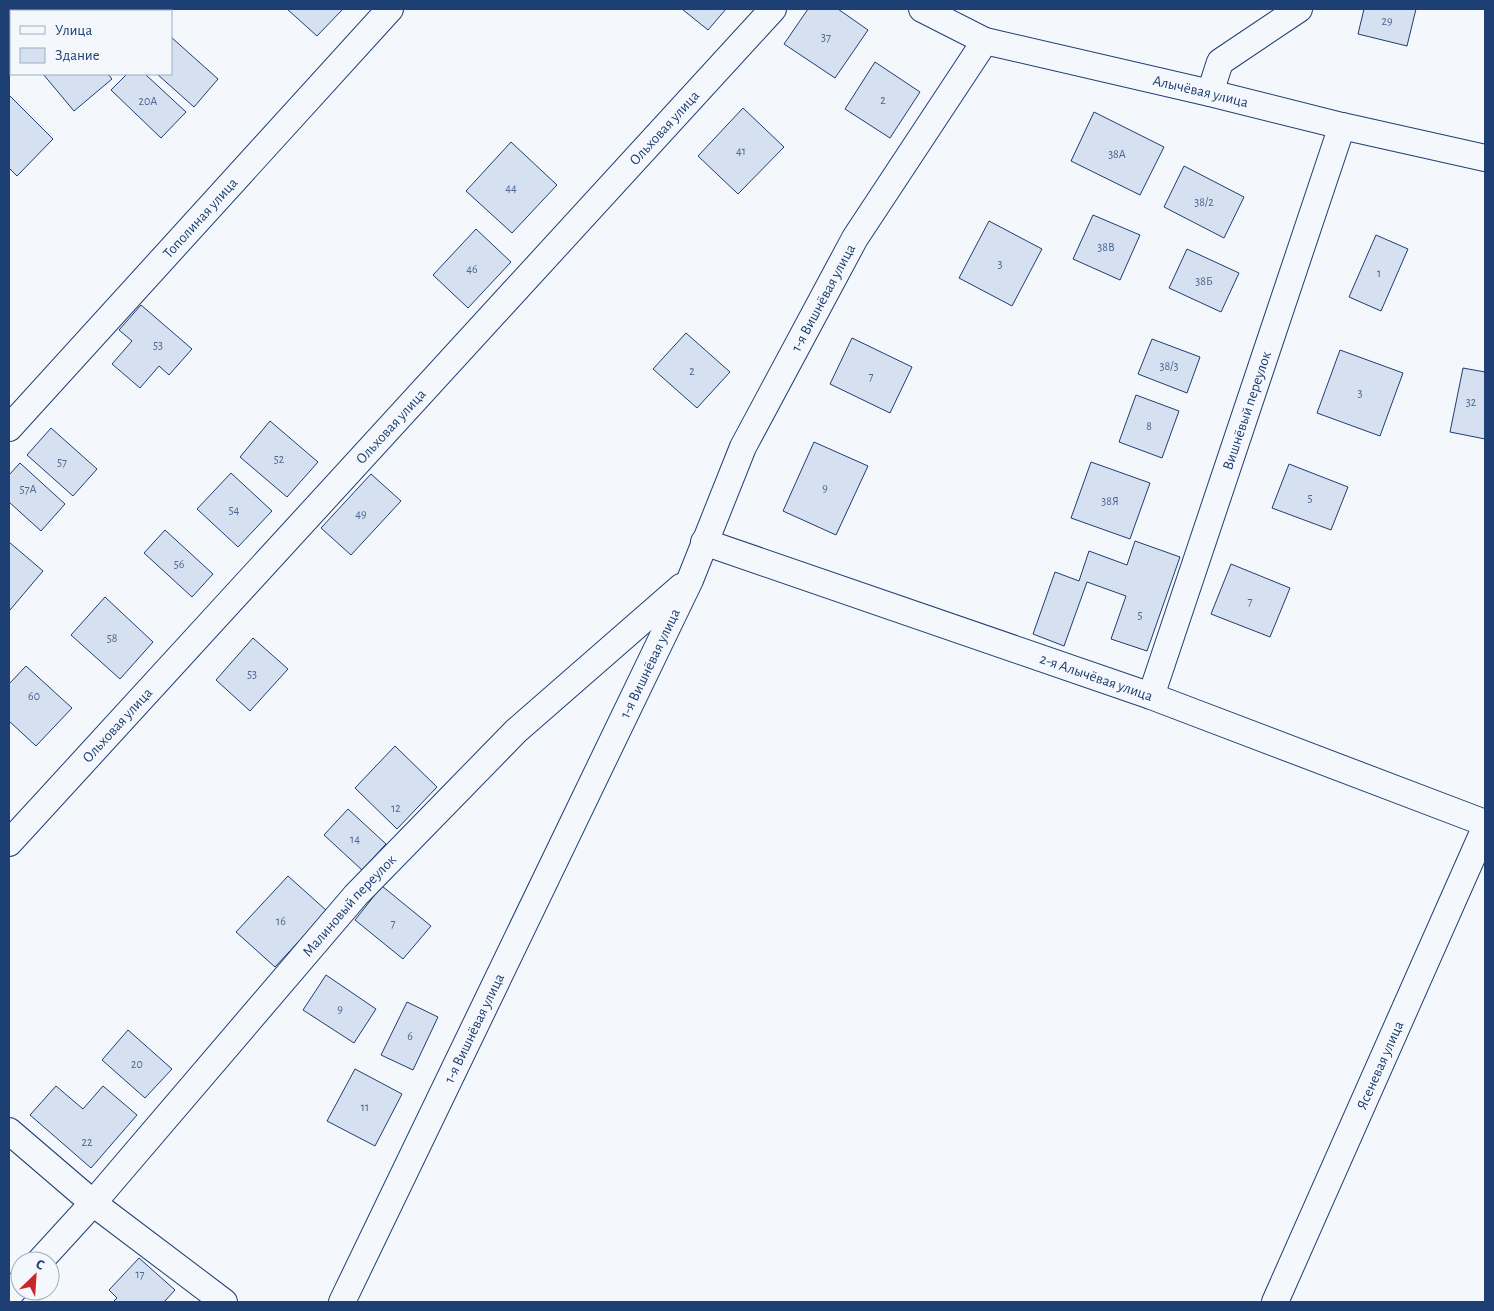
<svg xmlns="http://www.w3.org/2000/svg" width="1494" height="1311" viewBox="0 0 1494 1311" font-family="'Alegreya Sans',sans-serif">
<rect width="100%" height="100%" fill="#f4f7fb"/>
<path fill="#d5e0f0" stroke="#1d3f73" d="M83,9H153L155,11H82L81,10Z
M287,9H343L317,36Z
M682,9H726L708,30Z
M808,9H838L868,30L835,78L784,44Z
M1364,9H1416L1407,46L1358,34Z
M171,37L218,79L194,107L157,74H171Z
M875,62L920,92L890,138L845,109Z
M43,74H108L112,79L74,111Z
M127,74H145L186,112L161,138L111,90Z
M9,95L53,139L17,176L9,168Z
M743,108L784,147L738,194L698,156Z
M1094,112L1164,147L1140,195L1071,161Z
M511,142L557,185L512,233L466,191Z
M1184,166L1244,197L1224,238L1164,207Z
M1093,215L1140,235L1120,280L1073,259Z
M989,221L1042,249L1012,306L959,278Z
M476,229L511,262L468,308L433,275Z
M1376,235L1408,249L1381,311L1349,297Z
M1187,249L1239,273L1221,312L1169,288Z
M141,305L192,349L169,375L159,366L140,388L112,364L132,341L119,330Z
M686,333L730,372L697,408L653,369Z
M852,338L912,367L890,413L830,384Z
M1152,339L1200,357L1187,393L1138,374Z
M1340,350L1403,373L1380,436L1317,413Z
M1463,368L1485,372V439L1450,432Z
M1136,395L1179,411L1162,458L1119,442Z
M270,421L318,462L287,497L240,457Z
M51,428L97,469L73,496L27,455Z
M814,442L868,466L836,535L783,511Z
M1091,462L1150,483L1130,539L1071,518Z
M20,463L65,504L41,531L9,502V475Z
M1289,464L1348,487L1331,530L1272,508Z
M231,473L272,511L238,547L197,509Z
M371,474L401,501L351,555L321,528Z
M165,530L213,574L192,597L144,553Z
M1135,541L1180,557L1147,651L1111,639L1126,596L1087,582L1064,646L1033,634L1055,572L1079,581L1089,551L1127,565Z
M9,542L43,571L10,610H9Z
M1231,564L1290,588L1270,637L1211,614Z
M105,597L153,642L120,679L71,635Z
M253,638L288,669L250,711L216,680Z
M26,666L72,708L36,746L9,721V684Z
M395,746L437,787L397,829L355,788Z
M348,809L386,844L362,870L324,835Z
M288,876L327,911L275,967L236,932Z
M382,886L431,926L403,959L355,920Z
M326,975L376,1009L354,1043L303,1010Z
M407,1002L438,1017L413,1070L381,1055Z
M128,1030L172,1069L145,1098L102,1060Z
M355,1069L402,1094L375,1146L327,1121Z
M56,1086L83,1109L103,1086L137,1115L91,1168L30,1115Z
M139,1258L175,1290L164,1302H113L117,1298L109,1290Z"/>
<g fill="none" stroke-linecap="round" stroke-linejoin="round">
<g stroke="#1d3f73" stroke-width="28">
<g id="street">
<path id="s1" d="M922,9L985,41L1210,93L1342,126L1485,158"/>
<path d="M1210,93L1220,62L1299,9"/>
<path id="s2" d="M9,428L390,9"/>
<path id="s3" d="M704,542L1151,696L1485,823"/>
<path id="s4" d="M1151,696L1342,126"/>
<path id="s5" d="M9,843L773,9"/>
<path d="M9,1131L93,1203L224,1302"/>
<path id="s6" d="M40,1261L93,1203L356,895L516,731L681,587"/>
<path d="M9,1295L20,1283"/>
<path id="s7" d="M342,1302L690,580L743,447L855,238L985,41"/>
<path id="s8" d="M1275,1302L1485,828"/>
</g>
</g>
<use href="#street" stroke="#f4f7fb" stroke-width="26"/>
</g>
<g text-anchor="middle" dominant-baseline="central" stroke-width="4" stroke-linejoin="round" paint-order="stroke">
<g font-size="12" fill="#4b6792">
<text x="1387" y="21">29</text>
<text x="826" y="37">37</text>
<text x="883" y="100">2</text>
<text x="148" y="101">20А</text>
<text x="741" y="151">41</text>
<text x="1117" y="154">38А</text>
<text x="511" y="188">44</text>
<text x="1204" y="202">38/2</text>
<text x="1106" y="247">38В</text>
<text x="1000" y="264">3</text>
<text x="472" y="269">46</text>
<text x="1379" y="273">1</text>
<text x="1204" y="281">38Б</text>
<text x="158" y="345">53</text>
<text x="1169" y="366">38/3</text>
<text x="692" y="371">2</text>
<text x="871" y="376">7</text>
<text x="1360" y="393">3</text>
<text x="1471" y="402">32</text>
<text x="1149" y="426">8</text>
<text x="279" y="459">52</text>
<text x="62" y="462">57</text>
<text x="825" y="488">9</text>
<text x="28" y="489">57А</text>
<text x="1310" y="498">5</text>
<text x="1110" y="501">38Я</text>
<text x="234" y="510">54</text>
<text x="361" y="514">49</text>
<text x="179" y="564">56</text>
<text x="1250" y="601">7</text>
<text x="1140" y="615">5</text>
<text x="112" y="638">58</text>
<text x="252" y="674">53</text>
<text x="34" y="696">60</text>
<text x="396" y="808">12</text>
<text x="355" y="839">14</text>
<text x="281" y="921">16</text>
<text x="393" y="923">7</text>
<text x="340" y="1009">9</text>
<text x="410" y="1036">6</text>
<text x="137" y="1064">20</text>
<text x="365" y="1107">11</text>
<text x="87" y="1142">22</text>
<text x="140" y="1274">17</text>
</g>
<g font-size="15" fill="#1d3f73" stroke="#f4f7fb">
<text stroke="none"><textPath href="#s1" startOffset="292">Алычёвая улица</textPath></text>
<text stroke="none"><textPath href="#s5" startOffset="970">Ольховая улица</textPath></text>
<text stroke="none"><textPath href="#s2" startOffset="284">Тополиная улица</textPath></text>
<text stroke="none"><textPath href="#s7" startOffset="1114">1-я Вишнёвая улица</textPath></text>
<text stroke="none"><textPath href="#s4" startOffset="301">Вишнёвый переулок</textPath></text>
<text stroke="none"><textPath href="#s5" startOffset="565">Ольховая улица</textPath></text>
<text stroke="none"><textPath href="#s7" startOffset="709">1-я Вишнёвая улица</textPath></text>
<text stroke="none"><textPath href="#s3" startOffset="415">2-я Алычёвая улица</textPath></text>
<text stroke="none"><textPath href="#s5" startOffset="160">Ольховая улица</textPath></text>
<text stroke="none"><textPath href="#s6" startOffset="471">Малиновый переулок</textPath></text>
<text stroke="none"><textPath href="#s7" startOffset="304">1-я Вишнёвая улица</textPath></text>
<text stroke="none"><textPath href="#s8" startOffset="259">Ясеневая улица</textPath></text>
</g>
</g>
<rect width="1494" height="1311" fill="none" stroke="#1d3f73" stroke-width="20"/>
<rect x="10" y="10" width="162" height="65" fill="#f4f7fb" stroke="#9eadc5"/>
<rect x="20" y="26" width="25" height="8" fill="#f4f7fb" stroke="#9eadc5"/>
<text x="55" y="35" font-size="15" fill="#1d3f73">Улица</text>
<rect x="20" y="48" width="25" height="15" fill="#d5e0f0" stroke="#9eadc5"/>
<text x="55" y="60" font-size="15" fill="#1d3f73">Здание</text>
<g transform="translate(35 1276) rotate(25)"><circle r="24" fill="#f4f7fb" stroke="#9eadc5"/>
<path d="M0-4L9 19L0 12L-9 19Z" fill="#c62828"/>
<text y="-8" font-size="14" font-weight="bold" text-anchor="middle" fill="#1d3f73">С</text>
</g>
</svg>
